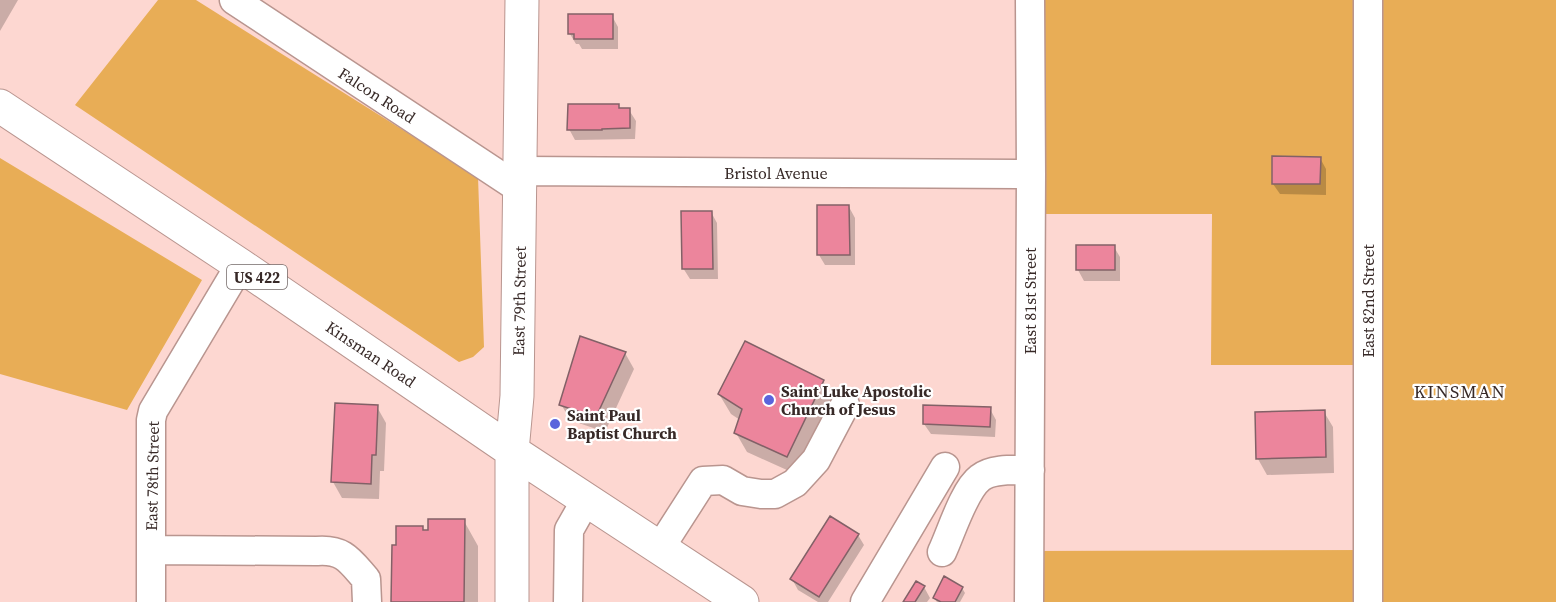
<svg xmlns="http://www.w3.org/2000/svg" width="1556" height="602" viewBox="0 0 1556 602" font-family="'Source Serif 4',serif">
<rect width="100%" height="100%" fill="#fdd7d1"/>
<path fill="#e8ad56" d="M158,0H196L478,177L484,347L473,357L459,362L75,105Z
M1030,0H1556V602H1029V551L1367,550L1368,365H1211L1212,214H1031Z
M0,158L202,280L127,410L0,374Z"/>
<path fill="#0003" d="M0,0H18L0,31Z
M612,16L618,27V49H582L579,44H576L570,34Z
M618,106L620,110H629L636,121L635,139L575,140L569,129Z
M1320,158L1326,169V195L1280,194L1273,184Z
M849,207L855,218V265H825L819,255Z
M711,212L717,223L718,279H690L683,268Z
M1078,247H1114L1120,257V281H1084L1078,270Z
M625,353L634,369L605,432L570,420L561,404Z
M823,381L834,401L798,475L747,452L736,433L740,420L731,414L719,394Z
M377,407L386,423L384,471H380L379,499L342,498L333,482Z
M990,409L996,420L995,437L931,434L924,424Z
M1324,412L1333,427L1334,473L1267,475L1258,459Z
M464,521L478,546V602H393L398,547L422,528L424,532Z
M858,535L864,545L828,602H818L798,590L792,579Z
M924,587L930,598L927,602H905Z
M962,588L965,593L960,602H937L934,598Z"/>
<path fill="#ec859c" stroke="#826167" stroke-width="1.5" d="M568,14H613V39H574V34H568Z
M568,104H619V108H630V128L602,129V130H567Z
M1272,156L1321,157L1320,184H1272Z
M817,205H849L850,255H817Z
M681,211H712L713,269H682Z
M1076,245H1115V270H1076Z
M580,336L626,352L596,417L559,405Z
M745,341L824,380L787,457L734,433L742,409L718,394Z
M335,403L378,405L376,455H372L371,484L331,482Z
M923,405L991,407L990,427L923,424Z
M1325,410L1326,457L1256,459L1255,412Z
M830,516L859,534L819,597L790,579Z
M428,519H465L464,602H391L392,545H396V526H423V530H428Z
M944,576L963,587L955,602H941L933,598Z
M916,581L925,586L915,602H903Z"/>
<g fill="none" stroke-linecap="round" stroke-linejoin="round">
<g stroke="#b9958f" stroke-width="31">
<path id="minor" d="M234,0L520,189
M1368,0V602
M520,171L1031,174
M660,548L703,481L723,480L742,491L761,494H775L795,483L816,460L845,405
M151,550L317,551C344,549 350,561 366,579L367,602
M942,552C951,533 964,490 980,478C992,468 1015,470 1030,470
M151,602V420L153,411L240,265
M568,602L569,530L586,500
M865,602L945,467
M1029,602L1031,174L1030,0"/>
</g>
<g stroke="#b9958f" stroke-width="35">
<path id="major" d="M0,106L240,265L512,451L742,602
M512,602V451L517,396L522,0"/>
</g>
<use href="#minor" stroke="#fff" stroke-width="28"/>
<use href="#major" stroke="#fff" stroke-width="33"/>
</g>
<g fill="#5a64dc" stroke="#fff" stroke-width="2">
<circle cx="769" cy="400" r="6"/>
<circle cx="555" cy="424" r="6"/>
</g>
<g text-anchor="middle" dominant-baseline="central" stroke-width="4.5" stroke-linejoin="round" paint-order="stroke">
<rect fill="#fff" stroke="#736968" stroke-width="1.5" x="227" y="265" width="60" height="24" rx="4.5"/>
<g font-size="15" font-weight="bold" fill="#372927">
<text x="257" y="277">US 422</text>
</g>
<g font-size="16" fill="#372927" stroke="#fff">
<text transform="translate(377 95) rotate(33)">Falcon Road</text>
<text x="776" y="173">Bristol Avenue</text>
<text transform="translate(519 301) rotate(-89)">East 79th Street</text>
<text transform="translate(1030 301) rotate(-90)">East 81st Street</text>
<text transform="translate(1368 301) rotate(-90)">East 82nd Street</text>
<text transform="translate(371 354) rotate(34)">Kinsman Road</text>
<text transform="translate(152 476) rotate(-89)">East 78th Street</text>
</g>
<g font-size="16" font-weight="bold" fill="#372927" stroke="#fff" text-anchor="start">
<text x="781" y="391">Saint Luke Apostolic<tspan x="781" dy="18">Church of Jesus</tspan></text>
<text x="567" y="415">Saint Paul<tspan x="567" dy="18">Baptist Church</tspan></text>
</g>
<g font-size="18" letter-spacing="1.5" fill="#372927" stroke="#fff">
<text x="1460" y="391">KINSMAN</text>
</g>
</g>
</svg>
